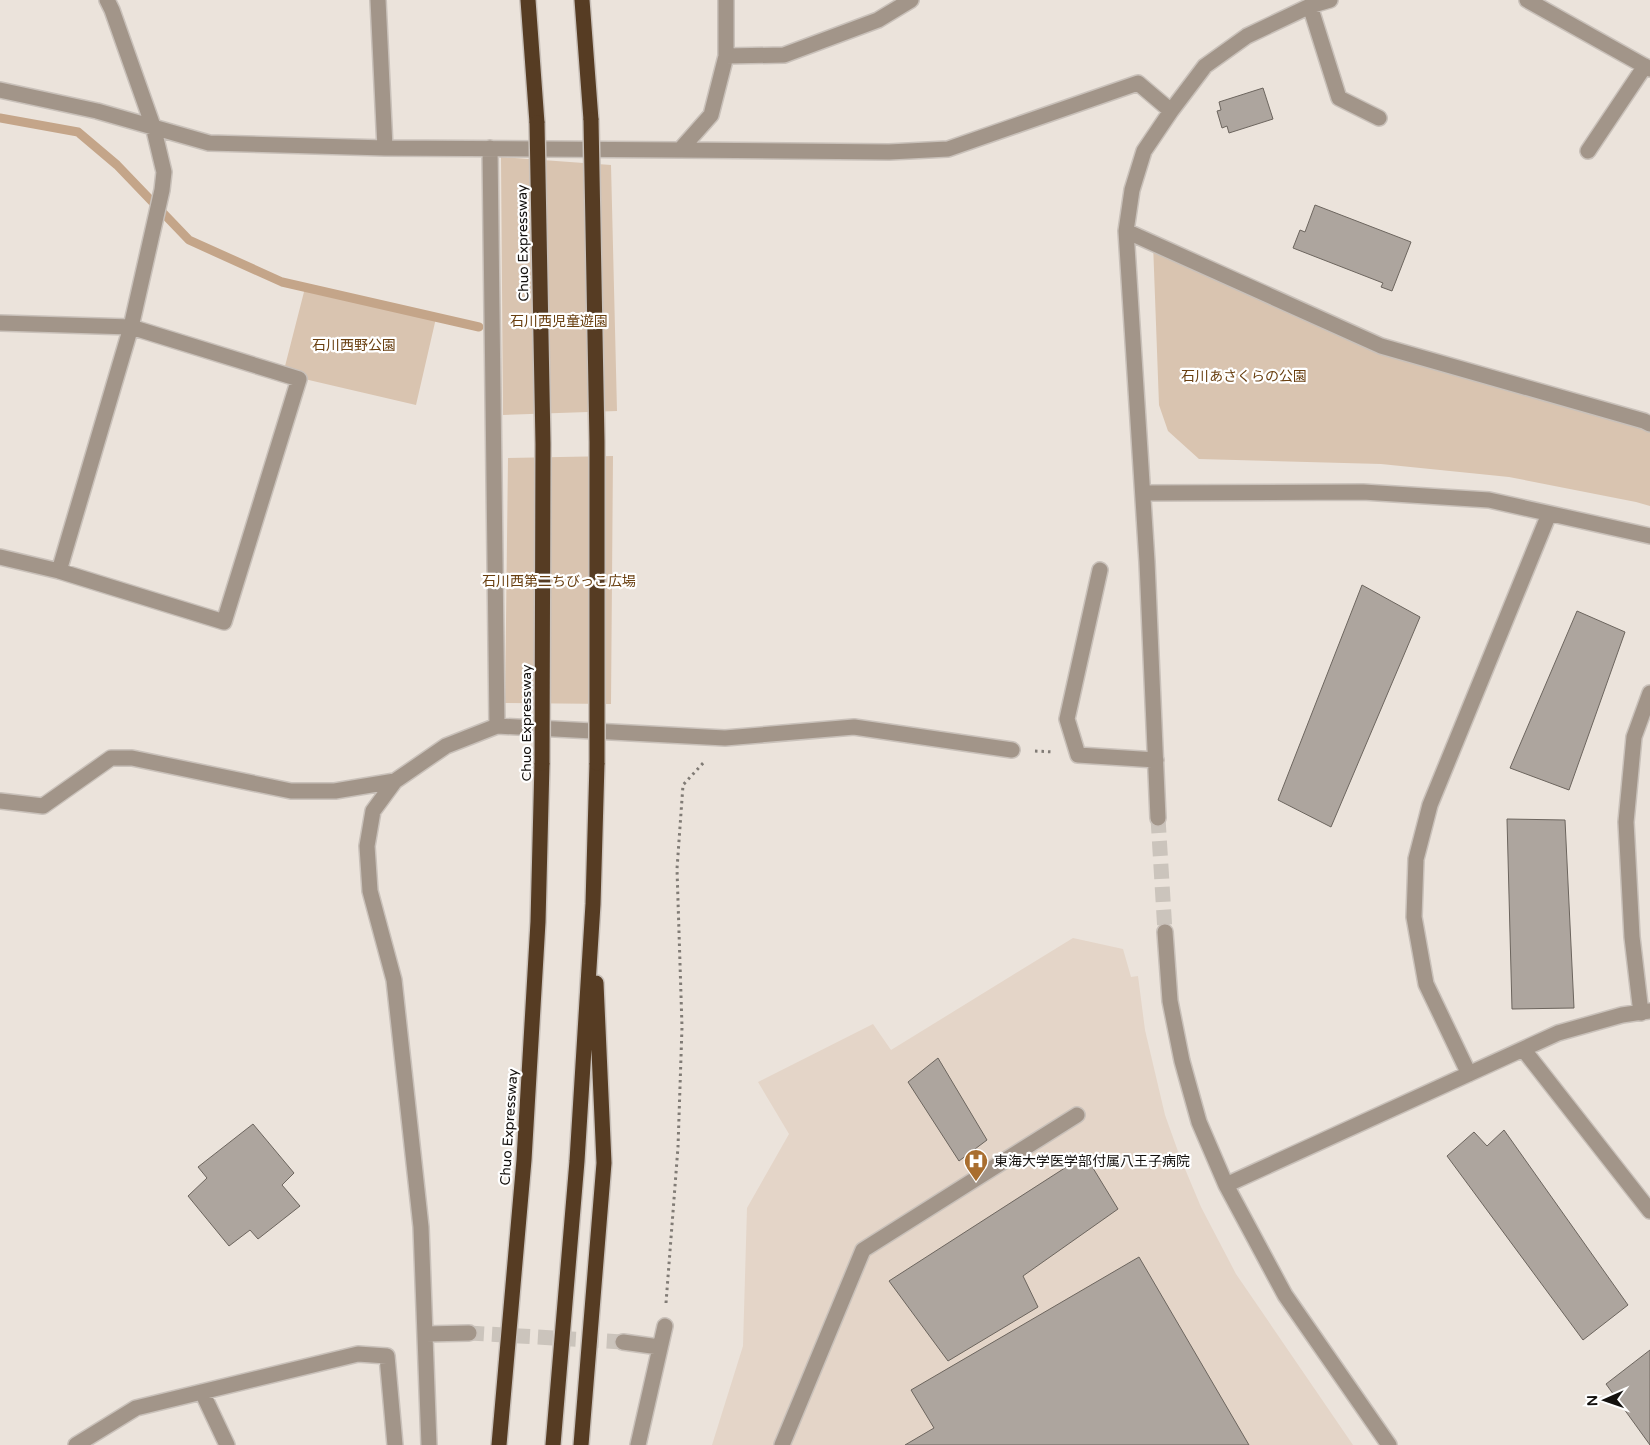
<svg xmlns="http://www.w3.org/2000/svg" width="1650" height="1445" viewBox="0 0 1650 1445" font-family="'Varela Round','Noto Sans JP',sans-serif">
<rect width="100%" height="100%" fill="#ebe3db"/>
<path fill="#e4d5c8" d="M1073,938L1123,949L1131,977L1138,976L1145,1030L1165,1115L1180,1157L1201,1207L1236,1274L1353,1445H712L743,1346L747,1208L789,1134L758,1082L873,1024L891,1050Z"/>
<path fill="#d9c4b0" d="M501,157L611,165L617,411L503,415Z
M1153,243L1381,346L1650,424V506L1636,502L1509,477L1381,464L1199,459L1168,431L1159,405Z
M305,288L436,318L416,405L283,374Z
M613,456L611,704L505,703L508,458Z"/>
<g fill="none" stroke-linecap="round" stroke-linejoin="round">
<path stroke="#c4a589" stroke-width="9" d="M0,118L78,132L117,165L189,240L282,282L479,327"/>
</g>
<path fill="#ada59e" stroke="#6c655e" d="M1263,88L1273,119L1229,133L1227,126L1222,128L1217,111L1221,110L1219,102Z
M1315,205L1411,242L1392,291L1381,287L1383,283L1293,248L1300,230L1305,232Z
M1362,585L1420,617L1331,827L1278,800Z
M1577,611L1625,632L1569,790L1510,768Z
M1507,819L1565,820L1574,1008L1512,1009Z
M938,1058L987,1140L959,1161L908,1082Z
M253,1124L294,1173L282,1185L300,1206L258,1239L250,1230L229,1246L188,1196L207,1178L198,1167Z
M1504,1130L1628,1305L1583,1340L1447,1156L1474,1132L1487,1146Z
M1085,1155L1118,1209L1023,1276L1038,1307L948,1361L889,1281Z
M1139,1257L1249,1445H905L934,1428L911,1390Z
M1650,1350V1445L1606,1384Z"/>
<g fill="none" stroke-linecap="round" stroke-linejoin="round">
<path stroke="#cbc4bc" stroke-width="15" stroke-dasharray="15 8" stroke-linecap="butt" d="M1158,818L1165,932
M469,1333L623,1342"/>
<g stroke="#c9c1ba" stroke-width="18">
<path id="minor" d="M378,0L385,148
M1527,0L1650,69
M1310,6L1339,98L1379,118
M726,56L784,55L878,20L911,0
M0,90L97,111L209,143L385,148L680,150L711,115L726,56V0
M490,148L497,726
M680,150L889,152L948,149L1138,83L1171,111
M1588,151L1645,66
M1126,231L1381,346L1644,421L1650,424
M0,323L131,327L299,379L224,622L59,571L0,557
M1143,493L1363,492L1489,500L1650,536
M1100,570L1067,719L1078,755L1156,760
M59,571L131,327L162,190L164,172L153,126L112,10L107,0
M0,801L43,806L111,758H132L291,791H335L395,781
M1158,818L1147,562L1126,231L1132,190L1144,151L1171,111L1205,66L1247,36L1310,6L1330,0
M1165,932L1170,1001L1182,1061L1199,1122L1226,1185L1285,1295L1389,1445
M1641,1013L1632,937L1626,822L1634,737L1650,693
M1523,1049L1650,1211
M1469,1074L1426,984L1414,917L1416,859L1430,805L1549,514
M1226,1185L1558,1033L1622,1015L1650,1011
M426,1334L469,1333
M623,1342L659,1347
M202,1392L227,1445
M76,1445L136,1408L358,1354L387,1356L395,1445
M429,1445L421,1227L394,980L370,891L367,846L373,811L395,781L446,746L497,726L725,738L854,727L1012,750
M638,1445L665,1326
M782,1445L863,1250L1077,1115"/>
</g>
<g stroke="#c9c1ba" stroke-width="18">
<path id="highway" d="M528,0L537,123
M582,0L591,120
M499,1445L524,1160L538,922L542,763
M553,1445L577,1161L593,904L597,763
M581,1445L604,1163L596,983"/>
</g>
<path stroke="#807b75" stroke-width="3" stroke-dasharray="2.5 4" stroke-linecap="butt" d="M1035,751L1053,752
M666,1303L678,1147L682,1027L677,869L683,785L705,761"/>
<use href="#minor" stroke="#a29589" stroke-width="15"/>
<use href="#highway" stroke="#563c23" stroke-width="15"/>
<g stroke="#c9c1ba" stroke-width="18" stroke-linecap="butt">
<path id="highway-bridge" d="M591,120L597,442V763
M537,123L543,444L542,763"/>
</g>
<use href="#highway-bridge" stroke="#563c23" stroke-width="15"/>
</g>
<defs>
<g id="hospital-pin" transform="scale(1.25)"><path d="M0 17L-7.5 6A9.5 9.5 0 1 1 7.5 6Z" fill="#a96e2f" stroke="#fff"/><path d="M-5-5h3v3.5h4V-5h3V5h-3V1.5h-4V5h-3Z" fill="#fff"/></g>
</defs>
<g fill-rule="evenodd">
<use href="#hospital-pin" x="976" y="1161"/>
</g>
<g text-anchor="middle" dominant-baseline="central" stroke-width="4.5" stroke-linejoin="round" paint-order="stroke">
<g font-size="14" fill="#14110e" stroke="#fff">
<text transform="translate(523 243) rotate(-91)">Chuo Expressway</text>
<text transform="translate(526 723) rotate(-90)">Chuo Expressway</text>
<text transform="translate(509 1127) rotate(-86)">Chuo Expressway</text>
</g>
<g font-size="14" fill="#693f10" stroke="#fff">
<text x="559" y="321">石川西児童遊園</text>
<text x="354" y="345">石川西野公園</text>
<text x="1244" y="376">石川あさくらの公園</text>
<text x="559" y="581">石川西第二ちびっこ広場</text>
</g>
<g font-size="14" fill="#14110e" stroke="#fff" text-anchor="start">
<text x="994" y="1161">東海大学医学部付属八王子病院</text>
</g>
</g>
<g transform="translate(1605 1400) rotate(268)" stroke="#ffffff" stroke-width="4" paint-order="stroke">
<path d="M0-4L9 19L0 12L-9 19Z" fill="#14110e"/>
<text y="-8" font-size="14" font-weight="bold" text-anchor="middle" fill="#14110e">N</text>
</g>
</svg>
